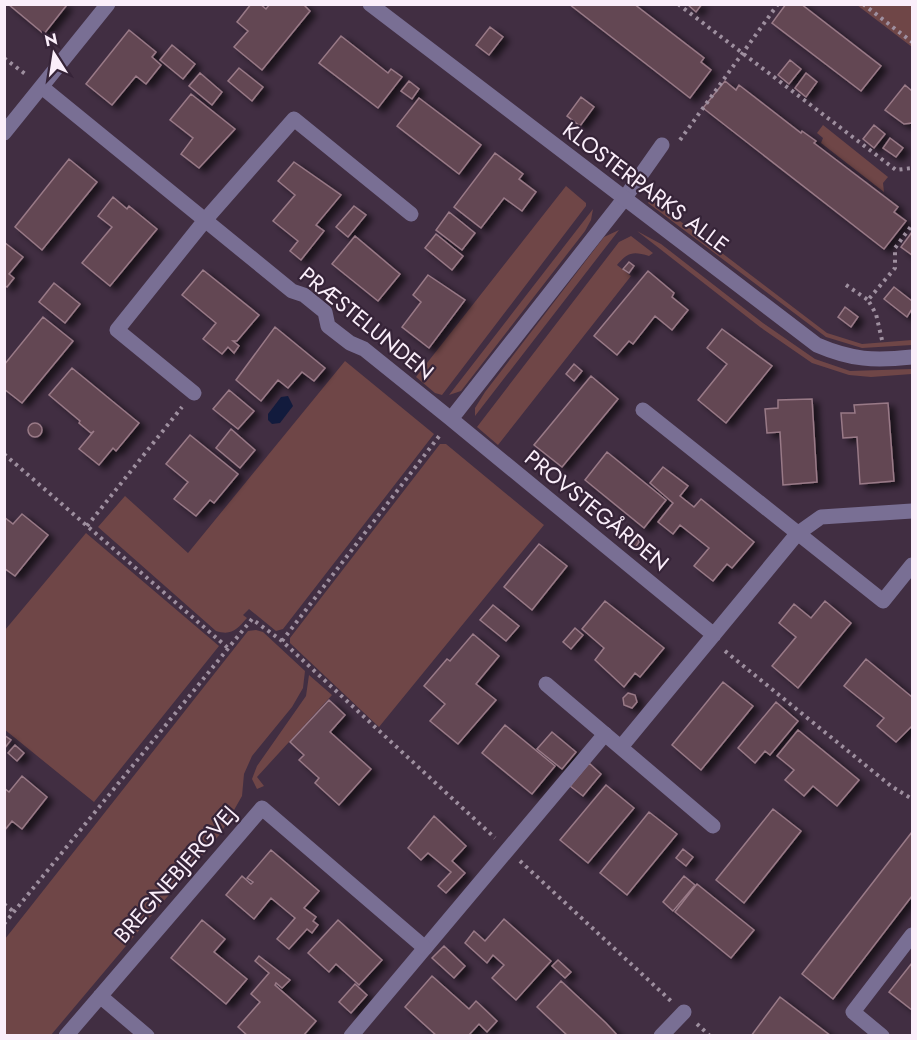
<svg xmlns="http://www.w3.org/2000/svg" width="917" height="1040" viewBox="0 0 917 1040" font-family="Jost,sans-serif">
<defs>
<filter id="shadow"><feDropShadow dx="6" dy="4" stdDeviation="3" flood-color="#0009"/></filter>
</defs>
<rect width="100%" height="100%" fill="#412e42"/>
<path fill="#6f4647" d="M857,5H912V47Z
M823,125L888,177L883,183L884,192L821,143L823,138L817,133Z
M566,186L586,203V206L442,395L435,393L416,377Z
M651,199L827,333L862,344L912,340V345L862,348L826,337L648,203Z
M593,209L591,220L585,231L461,391L449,395Z
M619,230L475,416V408L485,392L604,237Z
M637,231L661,244L763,323L815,359L850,371L912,369V374L871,377L849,375L812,363L760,327Z
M631,236L653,253L649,256C633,251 628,252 617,265L631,276L498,445L477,427L619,242Z
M345,361L434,434L283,629L276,631L249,609L243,615L247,618C237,629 232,636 216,631L98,527L125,496L188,553Z
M440,444H446L544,525L379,727L290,643V638Z
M86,533L219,646L94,802L4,729L5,630Z
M256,630L263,632L305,671L303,688L292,707L252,756L244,774L242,796L221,833L51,1035H5V939L248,631Z
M309,675L332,695L257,777L264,786L257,789L252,779L257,766L306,696Z"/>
<path fill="#121b3d" d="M288,396L293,406L280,423L272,424L268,420V414L281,397Z"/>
<path fill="#634653" stroke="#997a87" stroke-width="1.5" filter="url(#shadow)" d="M8,4H64L66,6L44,34Z
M251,4H260L266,9L270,4H303L310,11L262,70L234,47L248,31L237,22Z
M569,4H634L704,58L701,62L711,70L690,98Z
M687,4H702L696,12Z
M786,4H801L881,66L861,91L772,23Z
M490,27L503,37L489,55L476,45Z
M129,30L156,52L152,57L161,65L146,84L136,76L112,105L86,84Z
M341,36L388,73L391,69L402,77L378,108L319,63Z
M172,45L195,64L183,79L160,60Z
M790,60L801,69L789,84L778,75Z
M239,68L263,87L252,101L228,81Z
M200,73L222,92L212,105L189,86Z
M806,73L817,82L806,97L795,88Z
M409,81L419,89L412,99L401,91Z
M725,81L736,90L739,85L801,133L802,131L816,141L814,143L898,207L894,212L906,221L884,249L703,108Z
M905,85L912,91V123L904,124L885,110Z
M191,94L235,129L199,168L181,154L193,138L170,120Z
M581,97L594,107L580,126L567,116Z
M419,98L481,145L459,174L397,126Z
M874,125L885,134L874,148L863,139Z
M890,138L903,148L896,157L883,148Z
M495,153L523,174L519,179L536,192L522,211L504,198L481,228L454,207Z
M69,159L97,182L42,250L15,227Z
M294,162L341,195L316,225L324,231L301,260L290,251L298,241L273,221L295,195L278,181Z
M113,197L127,209L129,206L157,229L110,286L82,263L112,227L98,216Z
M354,206L366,215L348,237L336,227Z
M449,212L475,233L462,250L436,230Z
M912,232V255L901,247Z
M436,234L463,256L452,270L425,248Z
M355,236L400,274L378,301L332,264Z
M4,242L23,257L9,274L14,278L7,287L4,285Z
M629,262L634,266L629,273L623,269Z
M203,270L259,315L237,341H233L239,346L234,353L228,347L222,354L203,339L216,323L182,295Z
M648,271L674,293L672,297L688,310L672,330L655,316L633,344L629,341L617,355L594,336Z
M428,275L465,300L429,348L402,327L421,302L413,295Z
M54,283L80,304L65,323L39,302Z
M894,287L912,301V309L907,317L884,299Z
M845,307L858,317L851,327L838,317Z
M43,317L73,341L22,403L4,389V365Z
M275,327L325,368L314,381L302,372L288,388L278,380L261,401L236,380Z
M722,329L772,366L726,423L698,400L727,364L707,348Z
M574,364L582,371L574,381L566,374Z
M72,368L139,423L116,451L113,448L99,465L79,449L94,431L91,433L79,423L80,421L49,395Z
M591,376L618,399L562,467L534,445Z
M229,390L254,411L238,429L213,409Z
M812,399L817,482L783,485L780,432L767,433L765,409L778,408V400Z
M888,403L894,481L860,484L857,437L843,438L841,413H855L854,405Z
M28 430a7 7 0 1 1 14 0a7 7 0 1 1-14 0Z
M231,429L255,450L240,468L216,448Z
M190,435L238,474L214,503L210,500L196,516L174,499L188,482L166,464Z
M607,452L666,500L644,528L585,480Z
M663,467L688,486L680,496L694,507L701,499L754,542L732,568L727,564L713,581L694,566L709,548L680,525L673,534L658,522L673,503L650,483Z
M22,514L48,535L15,576L4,568V517L13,524Z
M629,534L637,535L639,542L635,548L627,546L625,539Z
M539,544L567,566L532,610L504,587Z
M605,601L664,648L640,677L635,673L624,687L595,660L604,648L582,629Z
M825,601L851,623L798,688L772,666L796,637L779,623L794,604L811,618Z
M493,605L519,626L506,641L480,620Z
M575,628L583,635L571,649L563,642Z
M473,634L499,656L476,684L496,700L458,744L430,721L445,704L424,686L447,659L450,661Z
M866,659L912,697V726L896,742L877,726L884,718L844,686Z
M723,682L753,706L701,770L672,745Z
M628,693L635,695L637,702L632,708L624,705L623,698Z
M329,700L345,715L330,732L371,769L339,805L315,783L319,778L299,760L304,755L290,742Z
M776,702L798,721L770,755L765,751L755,763L738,748Z
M505,725L555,766L532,794L482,753Z
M798,730L859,780L837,806L813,786L804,796L785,780L794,770L777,756Z
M552,732L576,752L562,769L537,749Z
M4,735L11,740L4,749Z
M15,745L24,753L17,761L8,753Z
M589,763L601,774L583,796L570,786Z
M22,776L47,797L22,829L12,821L4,831V788L9,792Z
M606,785L634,808L588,863L560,840Z
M773,809L801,831L744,903L716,880Z
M649,812L677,834L627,895L600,873Z
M434,816L466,846L452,861L465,873L446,893L438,886L451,872L428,853L421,860L408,848Z
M912,832V896L833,999L802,974Z
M683,849L693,857L686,866L676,858Z
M271,850L319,891L304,908L316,917L313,921L318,925L312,933L307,929L289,949L277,939L295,918L271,898L254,919L226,895L242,876L251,884L253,882L247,878Z
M684,876L695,885L673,911L663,902Z
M697,884L754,930L731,958L675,912Z
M504,919L551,961L516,1000L492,978L504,965L493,955L487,963L465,943L474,931L485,941Z
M202,920L225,939L214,952L247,979L226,1004L171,958Z
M338,920L382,960L359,985L336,964L329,972L308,953Z
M444,946L465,966L454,978L432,958Z
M259,956L290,980L282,988L276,983L275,985L316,1021L303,1036H248L238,1027L260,1002L251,994L269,973L255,961Z
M558,960L571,972L565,978L552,966Z
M912,963V1010L889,992Z
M432,976L469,1009L476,1001L497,1021L487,1032L479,1024L468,1036H437L405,1007Z
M561,981L606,1023L618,1036H568L537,1007Z
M355,984L367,995L351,1013L339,1002Z
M780,997L831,1036H751Z"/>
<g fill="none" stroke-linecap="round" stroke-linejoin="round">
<path stroke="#9e8f9f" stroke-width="4" stroke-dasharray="3 4.5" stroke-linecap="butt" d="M678,4L896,170L912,168
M863,4L912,42
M4,58L28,76
M680,140L778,4
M846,285L868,300
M882,340L876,314L868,300L895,268V248L912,225
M4,454L228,648
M87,526L182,407
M282,641L440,435
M725,651L891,786L912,799
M520,861L671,1001
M4,904L14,912
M4,924L252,619L282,641L495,838
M697,1024L710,1036"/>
<path stroke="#796f94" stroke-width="15" d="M351,1036L605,734
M661,1036L684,1012"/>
<path stroke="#796f94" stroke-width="15" d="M43,88L292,291L304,295L325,312L328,326L350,343L364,349L451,419L624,199L662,145
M4,133L108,4
M194,393L117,330L206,219L294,119L411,214
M643,410L883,601L912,565
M451,419L714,635
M546,684L713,826
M621,747L797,534L821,517L912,511
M100,996L147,1036
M66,1036L262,808L425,948
M882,1036L853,1012L912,935"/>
<path stroke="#796f94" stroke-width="15" d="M370,4L817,345C852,360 874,361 912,357"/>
</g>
<g text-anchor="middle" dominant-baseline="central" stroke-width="4.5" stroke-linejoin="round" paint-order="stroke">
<g font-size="22" fill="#faeefa" stroke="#362438">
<text transform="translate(646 187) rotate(37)">KLOSTERPARKS ALLE</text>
<text transform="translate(367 323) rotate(39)">PRÆSTELUNDEN</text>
<text transform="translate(597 510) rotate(39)">PROVSTEGÅRDEN</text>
<text transform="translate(175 874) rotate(-49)">BREGNEBJERGVEJ</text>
</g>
</g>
<rect width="917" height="1040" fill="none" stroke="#faeefa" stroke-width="12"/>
<g transform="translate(54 54) rotate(348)" stroke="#362438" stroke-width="4.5" paint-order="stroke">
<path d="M0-4.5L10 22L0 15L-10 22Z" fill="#faeefa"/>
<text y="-9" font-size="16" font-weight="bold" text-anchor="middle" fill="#faeefa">N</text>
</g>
</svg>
